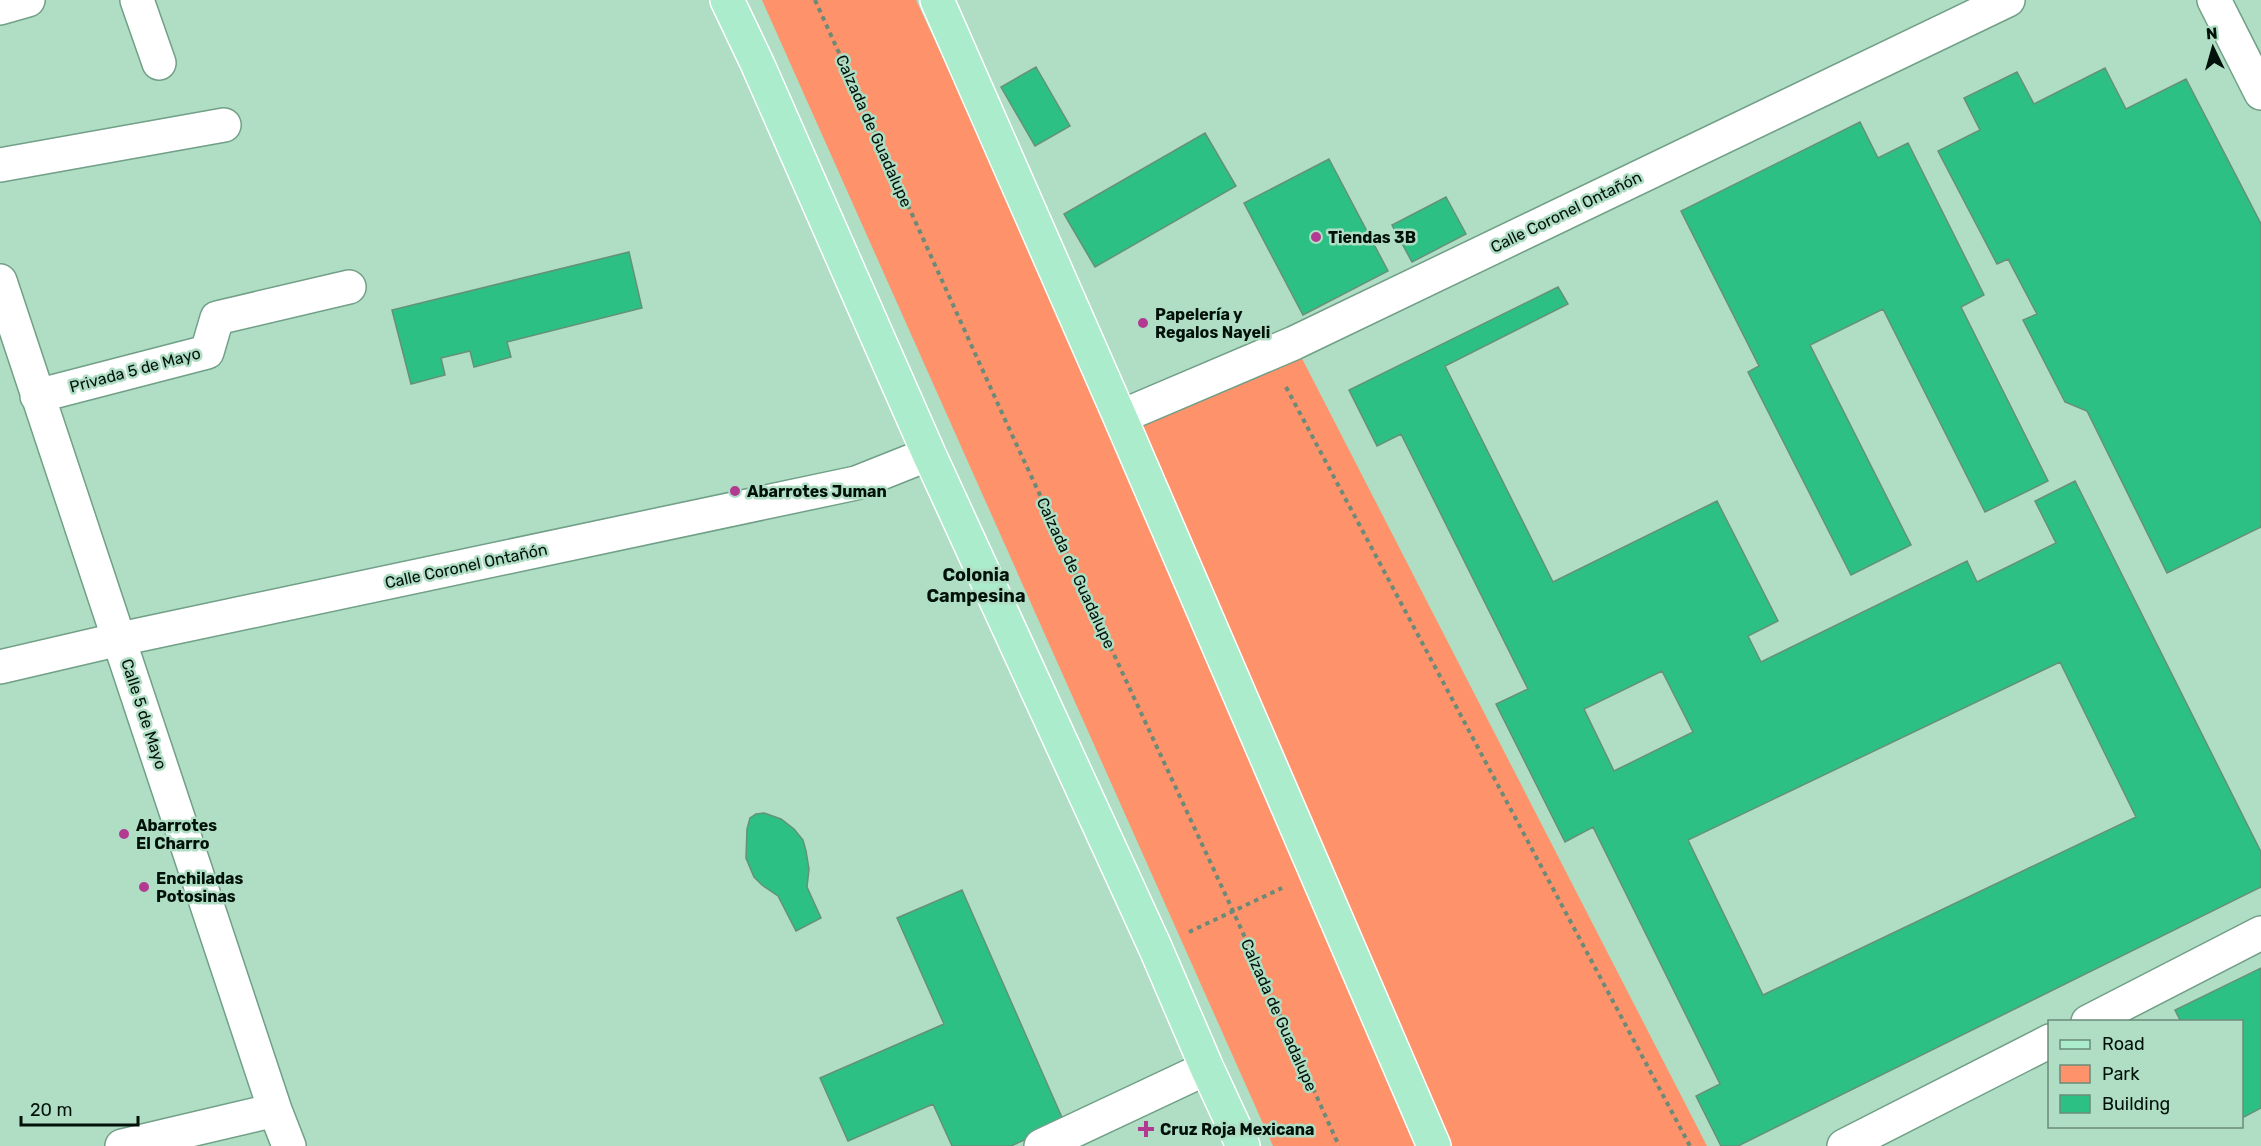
<svg xmlns="http://www.w3.org/2000/svg" width="2261" height="1146" viewBox="0 0 2261 1146" font-family="Rubik,sans-serif">
<rect width="100%" height="100%" fill="#afdec4"/>
<path fill="#fe926a" d="M762,0H916L1094,383L1430,1146H1273Z
M1294,343L1707,1146H1434L1120,417Z"/>
<path fill="#2dc084" stroke="#649179" stroke-width="1.5" fill-rule="evenodd" d="M1036,67L1070,126L1035,146L1001,87Z
M2105,68L2126,109L2186,79L2261,224V527L2167,573L2087,411L2065,402L2023,320L2037,314L2008,259L1997,264L1938,151L1980,130L1964,98L2017,72L2034,104Z
M1860,122L1878,158L1908,143L1984,295L1961,307L2048,481L1985,512L1883,309L1810,345L1911,545L1851,575L1748,372L1759,366L1681,211Z
M1205,133L1236,186L1095,267L1064,214Z
M1329,159L1388,271L1303,315L1244,203Z
M1446,197L1466,234L1412,262L1392,225Z
M629,252L642,308L507,342L511,357L474,367L470,351L441,358L445,375L411,384L392,310Z
M1558,287L1568,304L1445,366L1553,582L1717,501L1778,621L1748,636L1761,662L1967,561L1977,582L2056,543L2035,501L2075,481L2261,852V887L1738,1146H1721L1696,1096L1720,1084L1593,827L1565,842L1496,704L1528,689L1401,434L1377,446L1349,390ZM2060,662L2136,817L1763,995L1688,840ZM1662,671L1693,732L1614,771L1584,709Z
M764,813L781,819L794,829L803,840L806,851L809,869L807,887L821,918L796,931L778,896L762,885L754,877L746,858L747,829L750,818L756,814Z
M962,890L1064,1122L1011,1146H952L933,1104L848,1141L820,1078L944,1024L897,918Z
M2261,968V1108L2242,1118V1022H2181L2175,1010Z"/>
<g fill="none" stroke-linecap="round" stroke-linejoin="round">
<g stroke="#719f87" stroke-width="36">
<path id="minor" d="M137,0L159,63
M2214,0L2261,93
M0,8L28,0
M0,165L224,125
M0,281L275,1110L289,1146
M37,396L207,352L217,318L349,287
M1120,417L1294,343L2008,0
M0,667L120,639L856,483L929,454
M2088,1022L2261,933
M122,1146L275,1110
M1041,1146L1207,1068
M1844,1146L2050,1041"/>
</g>
<g stroke="#fff" stroke-width="36">
<path id="major" d="M727,0L757,63L929,454L1155,947L1207,1068L1243,1146
M937,0L1120,417L1434,1146"/>
</g>
<path stroke="#698b78" stroke-width="4" stroke-dasharray="4.5 4.5" stroke-linecap="butt" d="M815,0L1007,424L1233,911L1339,1146
M1286,387L1690,1146
M1189,932L1282,888"/>
<use href="#minor" stroke="#fff" stroke-width="33"/>
<use href="#major" stroke="#aaeccc" stroke-width="33"/>
</g>
<g fill="#b23b91" stroke="#afdec4" stroke-width="2">
<circle cx="1316" cy="237" r="6"/>
<circle cx="1143" cy="323" r="6"/>
<circle cx="735" cy="491" r="6"/>
<circle cx="124" cy="834" r="6"/>
<circle cx="144" cy="887" r="6"/>
<path d="M1143 1120h6v6h6v6h-6v6h-6v-6h-6v-6h6z"/>
</g>
<g text-anchor="middle" dominant-baseline="central" stroke-width="5" stroke-linejoin="round" paint-order="stroke">
<g font-size="16" fill="#02120a" stroke="#afdec4">
<text transform="translate(874 131) rotate(66)">Calzada de Guadalupe</text>
<text transform="translate(1566 212) rotate(-26)">Calle Coronel Ontañón</text>
<text transform="translate(135 370) rotate(-15)">Privada 5 de Mayo</text>
<text transform="translate(466 566) rotate(-12)">Calle Coronel Ontañón</text>
<text transform="translate(1076 573) rotate(65)">Calzada de Guadalupe</text>
<text transform="translate(144 714) rotate(72)">Calle 5 de Mayo</text>
<text transform="translate(1279 1015) rotate(66)">Calzada de Guadalupe</text>
</g>
<g font-size="16" font-weight="bold" fill="#02120a" stroke="#afdec4" text-anchor="start">
<text x="1328" y="237">Tiendas 3B</text>
<text x="1155" y="314">Papelería y<tspan x="1155" dy="18">Regalos Nayeli</tspan></text>
<text x="747" y="491">Abarrotes Juman</text>
<text x="136" y="825">Abarrotes<tspan x="136" dy="18">El Charro</tspan></text>
<text x="156" y="878">Enchiladas<tspan x="156" dy="18">Potosinas</tspan></text>
<text x="1160" y="1129">Cruz Roja Mexicana</text>
</g>
<g font-size="18" font-weight="bold" fill="#02120a" stroke="#afdec4">
<text x="976" y="575">Colonia<tspan x="976" dy="21">Campesina</tspan></text>
</g>
</g>
<rect x="2048" y="1020" width="195" height="108" fill="#afdec4" stroke="#6a8c7a" stroke-width="1.5"/>
<rect x="2060" y="1040" width="30" height="9" fill="#aaeccc" stroke="#6a8c7a" stroke-width="1.5"/>
<text x="2102" y="1050" font-size="18" fill="#02120a">Road</text>
<rect x="2060" y="1065" width="30" height="18" fill="#fe926a" stroke="#6a8c7a" stroke-width="1.5"/>
<text x="2102" y="1080" font-size="18" fill="#02120a">Park</text>
<rect x="2060" y="1095" width="30" height="18" fill="#2dc084" stroke="#6a8c7a" stroke-width="1.5"/>
<text x="2102" y="1110" font-size="18" fill="#02120a">Building</text>
<g transform="translate(2213 48) rotate(355)" stroke="#afdec4" stroke-width="4.5" paint-order="stroke">
<path d="M0-4.5L10 22L0 15L-10 22Z" fill="#02120a"/>
<text y="-9" font-size="16" font-weight="bold" text-anchor="middle" fill="#02120a">N</text>
</g>
<path d="M21 1116v9h117v-9" fill="none" stroke="#02120a" stroke-width="3"/>
<text x="30" y="1116" font-size="18" fill="#02120a" stroke="#afdec4" stroke-width="4.5" paint-order="stroke">20 m</text>
</svg>
